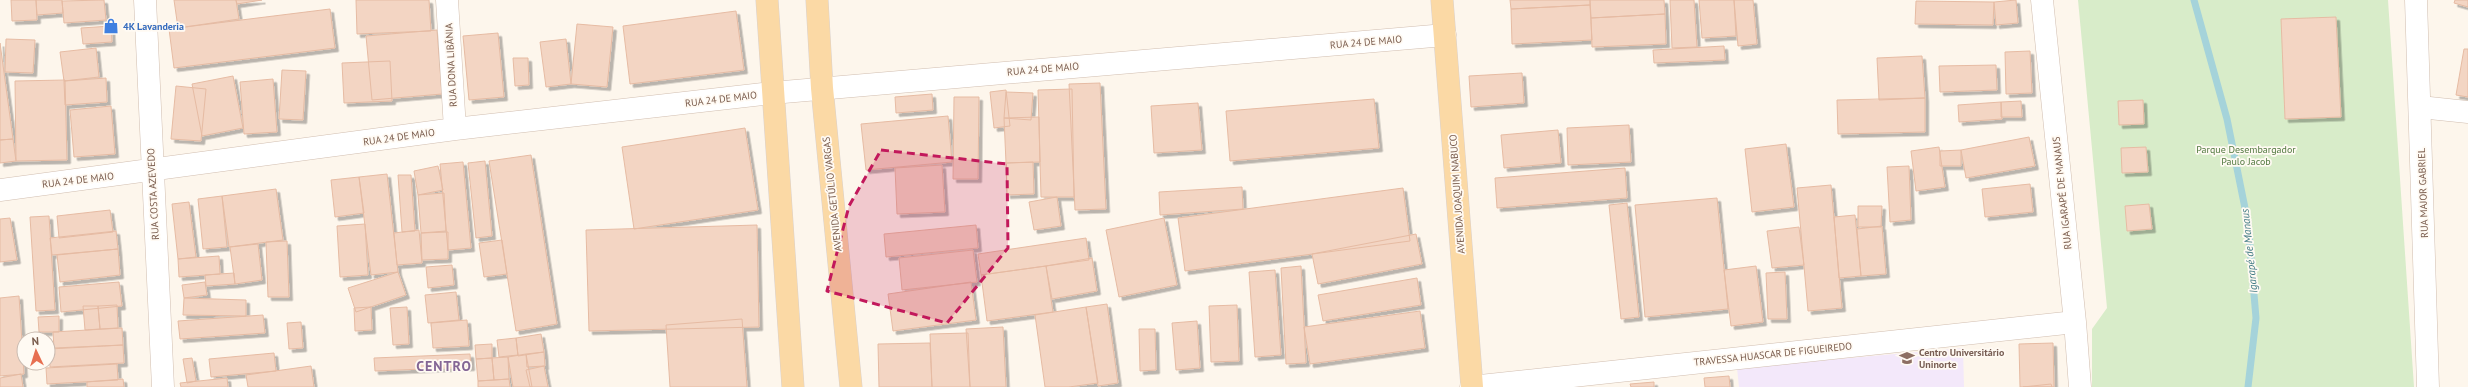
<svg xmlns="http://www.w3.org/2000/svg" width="2468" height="387" viewBox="0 0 2468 387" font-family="'PT Sans',sans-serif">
<defs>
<filter id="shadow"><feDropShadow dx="3.5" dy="3.5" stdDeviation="0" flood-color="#0004"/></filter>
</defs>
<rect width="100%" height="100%" fill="#fdf6ec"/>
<path fill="#f3e8fa" d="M1963,348L1964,387H1739L1737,368Z"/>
<path fill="#d8ecc9" d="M2078,0H2388L2414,387H2092V329L2107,308Z"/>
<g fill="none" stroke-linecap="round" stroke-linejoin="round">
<path stroke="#a5d3da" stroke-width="7" d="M2194,0L2227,119L2248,223L2256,318L2248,387"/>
</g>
<path fill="#f3d5c3" stroke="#e6bba3" filter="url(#shadow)" d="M11,0H36L37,20L12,21Z
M36,0H62L63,13L37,15Z
M104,0L106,20L64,23L62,1Z
M174,0H236L239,19L178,28Z
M236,0H262L237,4Z
M356,0H429L431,31L357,34Z
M1510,0H1590V5L1511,9Z
M1590,0H1664L1665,14L1591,18Z
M1670,0H1694L1697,47L1672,48Z
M1699,0H1734L1736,36L1702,38Z
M1734,0H1753L1757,44L1738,46Z
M2016,0L2018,23L1996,25L1994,2Z
M2455,0H2468V7L2454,3Z
M1916,1L1994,2L1993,25L1915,24Z
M1590,5L1592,40L1512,44L1511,9Z
M330,9L335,48L174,68L169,29Z
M736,11L744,70L630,84L623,26Z
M1665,14L1666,44L1592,47L1591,18Z
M2336,17L2341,117L2285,119L2281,19Z
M577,24L613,27L607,87L571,84Z
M111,26L112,42L83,44L81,28Z
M437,30L442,94L372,100L366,36Z
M498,33L504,97L469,100L463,36Z
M6,39L35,40L33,73L5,72Z
M566,39L571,84L546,87L540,42Z
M0,43L13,139L0,140Z
M1724,46L1725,60L1654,63L1653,50Z
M96,48L99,77L64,81L60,52Z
M2464,49H2468V97L2456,95Z
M2030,51L2032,93L2006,94L2005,52Z
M1922,56L1925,98L1879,100L1877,58Z
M513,58H528L529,85L515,86Z
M390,61L392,101L344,103L342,63Z
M1996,65L1997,90L1940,92L1939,66Z
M282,70L306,71L303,120L279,119Z
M1522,73L1524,103L1471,107L1469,76Z
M233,76L243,128L202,136L192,84Z
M106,78L107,102L65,105L64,81Z
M273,79L277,132L244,134L240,82Z
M65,80L67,160L16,161L15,81Z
M1100,83L1106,209L1075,210L1069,84Z
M176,86L206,89L201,141L171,139Z
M1072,89L1074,197H1041L1038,90Z
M1006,90L1010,126L994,128L990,92Z
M1006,92L1033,93L1031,120L1004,118Z
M932,94L933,110L896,113L895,97Z
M954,97H979L978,179H953Z
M1925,98V132L1838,134L1837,100Z
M1374,99L1379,148L1230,161L1226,111Z
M2143,100L2144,124L2119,125L2118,101Z
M2021,101L2022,117H2001V102Z
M2001,102L2002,119L1959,122L1958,105Z
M1198,103L1202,150L1154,153L1151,106Z
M111,106L115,154L74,157L70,110Z
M948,116L952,162L866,170L861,124Z
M1039,117L1040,162L1006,163L1004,118Z
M1629,125L1631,162L1568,165L1567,128Z
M745,128L758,210L634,229L622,147Z
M1558,130L1561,163L1504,168L1501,135Z
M2029,137L2035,166L1966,178L1961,150Z
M13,139L16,161L0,163V140Z
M1786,144L1794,207L1752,212L1745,149Z
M1939,147L1945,187L1916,191L1911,151Z
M2146,147L2148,172L2122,173L2121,148Z
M1961,150V166H1940V151Z
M531,155L557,324L516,331L489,161Z
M485,161L492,236L476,238L468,163Z
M463,162L471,248L448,250L440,164Z
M1033,162L1034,194L1007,195L1006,163Z
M942,165L945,212L897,214L895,168Z
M438,166L443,190L418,195L414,171Z
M1909,166L1911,220L1890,222L1887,167Z
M1625,168L1627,198L1497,208L1495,178Z
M387,174L398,272L371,275L359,177Z
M398,175H411L415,231L402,232Z
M359,177L364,213L335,217L331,180Z
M2030,184L2033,212L1985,217L1982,189Z
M1831,185L1842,308L1808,311L1797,188Z
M1242,187L1243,209L1160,215L1159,192Z
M1403,188L1410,241L1185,271L1178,218Z
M276,189L283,240L229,247L222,196Z
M444,193L446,231L421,233L418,195Z
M222,196L227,247L203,249L198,199Z
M1057,197L1061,226L1034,230L1029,202Z
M1717,198L1728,309L1645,317L1635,205Z
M189,202L196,257L178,259L172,204Z
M1627,203L1639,317L1621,319L1609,205Z
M2149,204L2152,229L2127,231L2125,206Z
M1858,206H1882L1881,227H1858Z
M110,210L113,232L59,238L57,216Z
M1855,215L1861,276L1839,278L1834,217Z
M49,216L55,310L36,311L30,217Z
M10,218L17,260L0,262V219Z
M1164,218L1177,285L1119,297L1106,230Z
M365,224L368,275L340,277L337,226Z
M757,225L759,327L589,331L586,230Z
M976,225L978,248L886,257L884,234Z
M1882,226L1886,274L1861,276L1857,229Z
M1799,227L1804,265L1772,268L1767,231Z
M419,230L422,263L397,265L394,233Z
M116,231L118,249L52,255L50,238Z
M448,232V259L422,260L421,233Z
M1416,234L1422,264L1318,284L1312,254Z
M1086,238L1089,260L981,275L978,254Z
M502,240L507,274L484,277L479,243Z
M287,241L289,297H268L266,242Z
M258,244L262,280L235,284L230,247Z
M118,249L120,275L60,282L57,255Z
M973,250L977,282L902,290L899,258Z
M219,256L220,274L179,277L178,259Z
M1092,258L1097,291L1052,299L1046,266Z
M452,265L454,285L428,288L426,267Z
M1046,266L1053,312L987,321L981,275Z
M1301,266L1306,363L1286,364L1281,268Z
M1756,266L1763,322L1731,326L1724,270Z
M1275,270L1281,355L1255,357L1249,272Z
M398,272L406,295L356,312L348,288Z
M1785,272L1787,319H1768L1766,273Z
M234,273L235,284L206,286L205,275Z
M1417,278L1421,305L1323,321L1318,295Z
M119,282L122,306L61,312L59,287Z
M205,282L207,295L184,298L182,285Z
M971,282L976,320L893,331L888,294Z
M456,292L459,320L428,323L425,295Z
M19,296L24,374L0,376V298Z
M184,298L246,300V316L183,315Z
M1107,304L1118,383L1098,386L1086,307Z
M117,305L118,328L100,329L98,306Z
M1237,305L1239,361L1211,362L1209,306Z
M83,306H98L100,329L85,330Z
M371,307L372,330L355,331L354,308Z
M407,307L409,344L393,345L390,308Z
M1086,307L1098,383L1069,387H1045L1035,315Z
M1420,311L1425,348L1310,364L1304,327Z
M263,315L265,333L180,339L178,321Z
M59,316V332H39L38,317Z
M742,319L747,387H670L666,325Z
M467,320L469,346L433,348L431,323Z
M1197,321L1200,368L1176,370L1172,323Z
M301,322L303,348L289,349L287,323Z
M1003,327L1006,387H970L966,329Z
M122,328L123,345L54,348L53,332Z
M1139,329H1155L1156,370L1140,371Z
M968,333L970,387H932L930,334Z
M541,334L544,352L518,356L516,338Z
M516,338L518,355L499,357L497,340Z
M930,343L932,387H879L878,344Z
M2053,343L2054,387H2020L2019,344Z
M492,344V358L476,359L475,345Z
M123,345L124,363L50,367L49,349Z
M544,352L545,366L527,367L526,354Z
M274,353L276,371L211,377L209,359Z
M470,354L471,367L375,371L374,358Z
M526,354L532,387H513L508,357Z
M508,357L509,379L494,380L492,358Z
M192,358L196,381L187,383L183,359Z
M492,358L494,380L478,381L476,359Z
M117,364L118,380L47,384L46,368Z
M311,366L314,387H248L246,375Z
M544,366L548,387H530L526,370Z
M21,374L23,387H0V378Z
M1729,376L1730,387H1705L1704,378Z
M227,378L228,387H181L180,383Z
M123,379L124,387H87V382Z
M509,379L510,387H478V381Z
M1654,382V387H1631L1630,384Z
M2051,384L2052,387H2023Z"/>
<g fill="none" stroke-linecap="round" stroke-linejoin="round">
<g stroke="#d1beb0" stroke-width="23">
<path id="minor" d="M145,0L163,387
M447,0L455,129
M2042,0L2075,322L2080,387
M2416,0L2428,387
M2420,107L2468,112
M0,190L455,129L772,93L1445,35
M1471,387L2075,322"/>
</g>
<g stroke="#dad1cd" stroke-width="23">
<path id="major" d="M767,0L793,387
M817,0L822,88L851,387
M1442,0L1472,387"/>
</g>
<use href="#minor" stroke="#fff" stroke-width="22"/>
<use href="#major" stroke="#fbd9a5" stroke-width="22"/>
</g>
<path fill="#c2185b" fill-opacity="0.2" stroke="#c2185b" stroke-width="3" stroke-dasharray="8 5" stroke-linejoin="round" d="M881,150L1007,164L1008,248L947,323L827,291L849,206Z"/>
<defs>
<g id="shop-bare" transform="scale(1.2)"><path d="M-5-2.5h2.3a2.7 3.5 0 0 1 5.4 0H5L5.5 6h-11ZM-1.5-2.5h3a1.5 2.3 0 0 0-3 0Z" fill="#3f7fe0" stroke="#fffaf3" stroke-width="2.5" paint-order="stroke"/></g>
<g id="university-bare" transform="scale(1.2)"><path d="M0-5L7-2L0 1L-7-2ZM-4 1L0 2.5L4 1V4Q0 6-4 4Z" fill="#8d6e63" stroke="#fffaf3" stroke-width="2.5" paint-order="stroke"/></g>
</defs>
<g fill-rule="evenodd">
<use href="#shop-bare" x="111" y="26"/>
<use href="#university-bare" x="1907" y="358"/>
</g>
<g text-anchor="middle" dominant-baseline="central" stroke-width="3.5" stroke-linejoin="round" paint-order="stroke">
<g font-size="10" font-weight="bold" fill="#366cbe" stroke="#fffaf3" text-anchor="start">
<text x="123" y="26">4K Lavanderia</text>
</g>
<g font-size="10" fill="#7a5c4d" stroke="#fffaf3">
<text transform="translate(1366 42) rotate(-5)">RUA 24 DE MAIO</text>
<text transform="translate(451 65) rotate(-93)">RUA DONA LIBÂNIA</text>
<text transform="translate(1043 69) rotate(-5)">RUA 24 DE MAIO</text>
<text transform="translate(721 99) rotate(-7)">RUA 24 DE MAIO</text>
<text transform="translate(399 137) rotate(-8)">RUA 24 DE MAIO</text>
<text transform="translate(78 180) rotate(-7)">RUA 24 DE MAIO</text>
<text transform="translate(2062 193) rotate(-96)">RUA IGARAPÉ DE MANAUS</text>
<text transform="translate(2423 193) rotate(-92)">RUA MAJOR GABRIEL</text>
<text transform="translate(153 194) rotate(-93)">RUA COSTA AZEVEDO</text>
<text transform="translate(832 194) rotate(-96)">AVENIDA GETÚLIO VARGAS</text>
<text transform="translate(1457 194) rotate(-94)">AVENIDA JOAQUIM NABUCO</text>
<text transform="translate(1773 354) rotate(-6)">TRAVESSA HUASCAR DE FIGUEIREDO</text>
</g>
<g font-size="10" fill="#537a41" stroke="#fffaf3">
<text x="2246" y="149">Parque Desembargador<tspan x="2246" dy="12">Paulo Jacob</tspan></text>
</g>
<g font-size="10" font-weight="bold" fill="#785e54" stroke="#fffaf3" text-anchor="start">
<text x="1919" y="352">Centro Universitário<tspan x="1919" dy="12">Uninorte</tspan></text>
</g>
<g font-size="11" font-style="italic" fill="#437c86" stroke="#fffaf3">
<text transform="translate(2249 251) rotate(-96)">Igarapé de Manaus</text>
</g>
<g font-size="14" font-weight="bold" letter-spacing="1" fill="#846695" stroke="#fffaf3">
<text x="444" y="366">CENTRO</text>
</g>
</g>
<g transform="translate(36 351) rotate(356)"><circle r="19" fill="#fffaf3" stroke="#cabbb1"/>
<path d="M0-3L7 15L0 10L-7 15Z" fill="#e76f51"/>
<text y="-6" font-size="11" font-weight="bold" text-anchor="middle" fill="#7a5c4d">N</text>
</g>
</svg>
